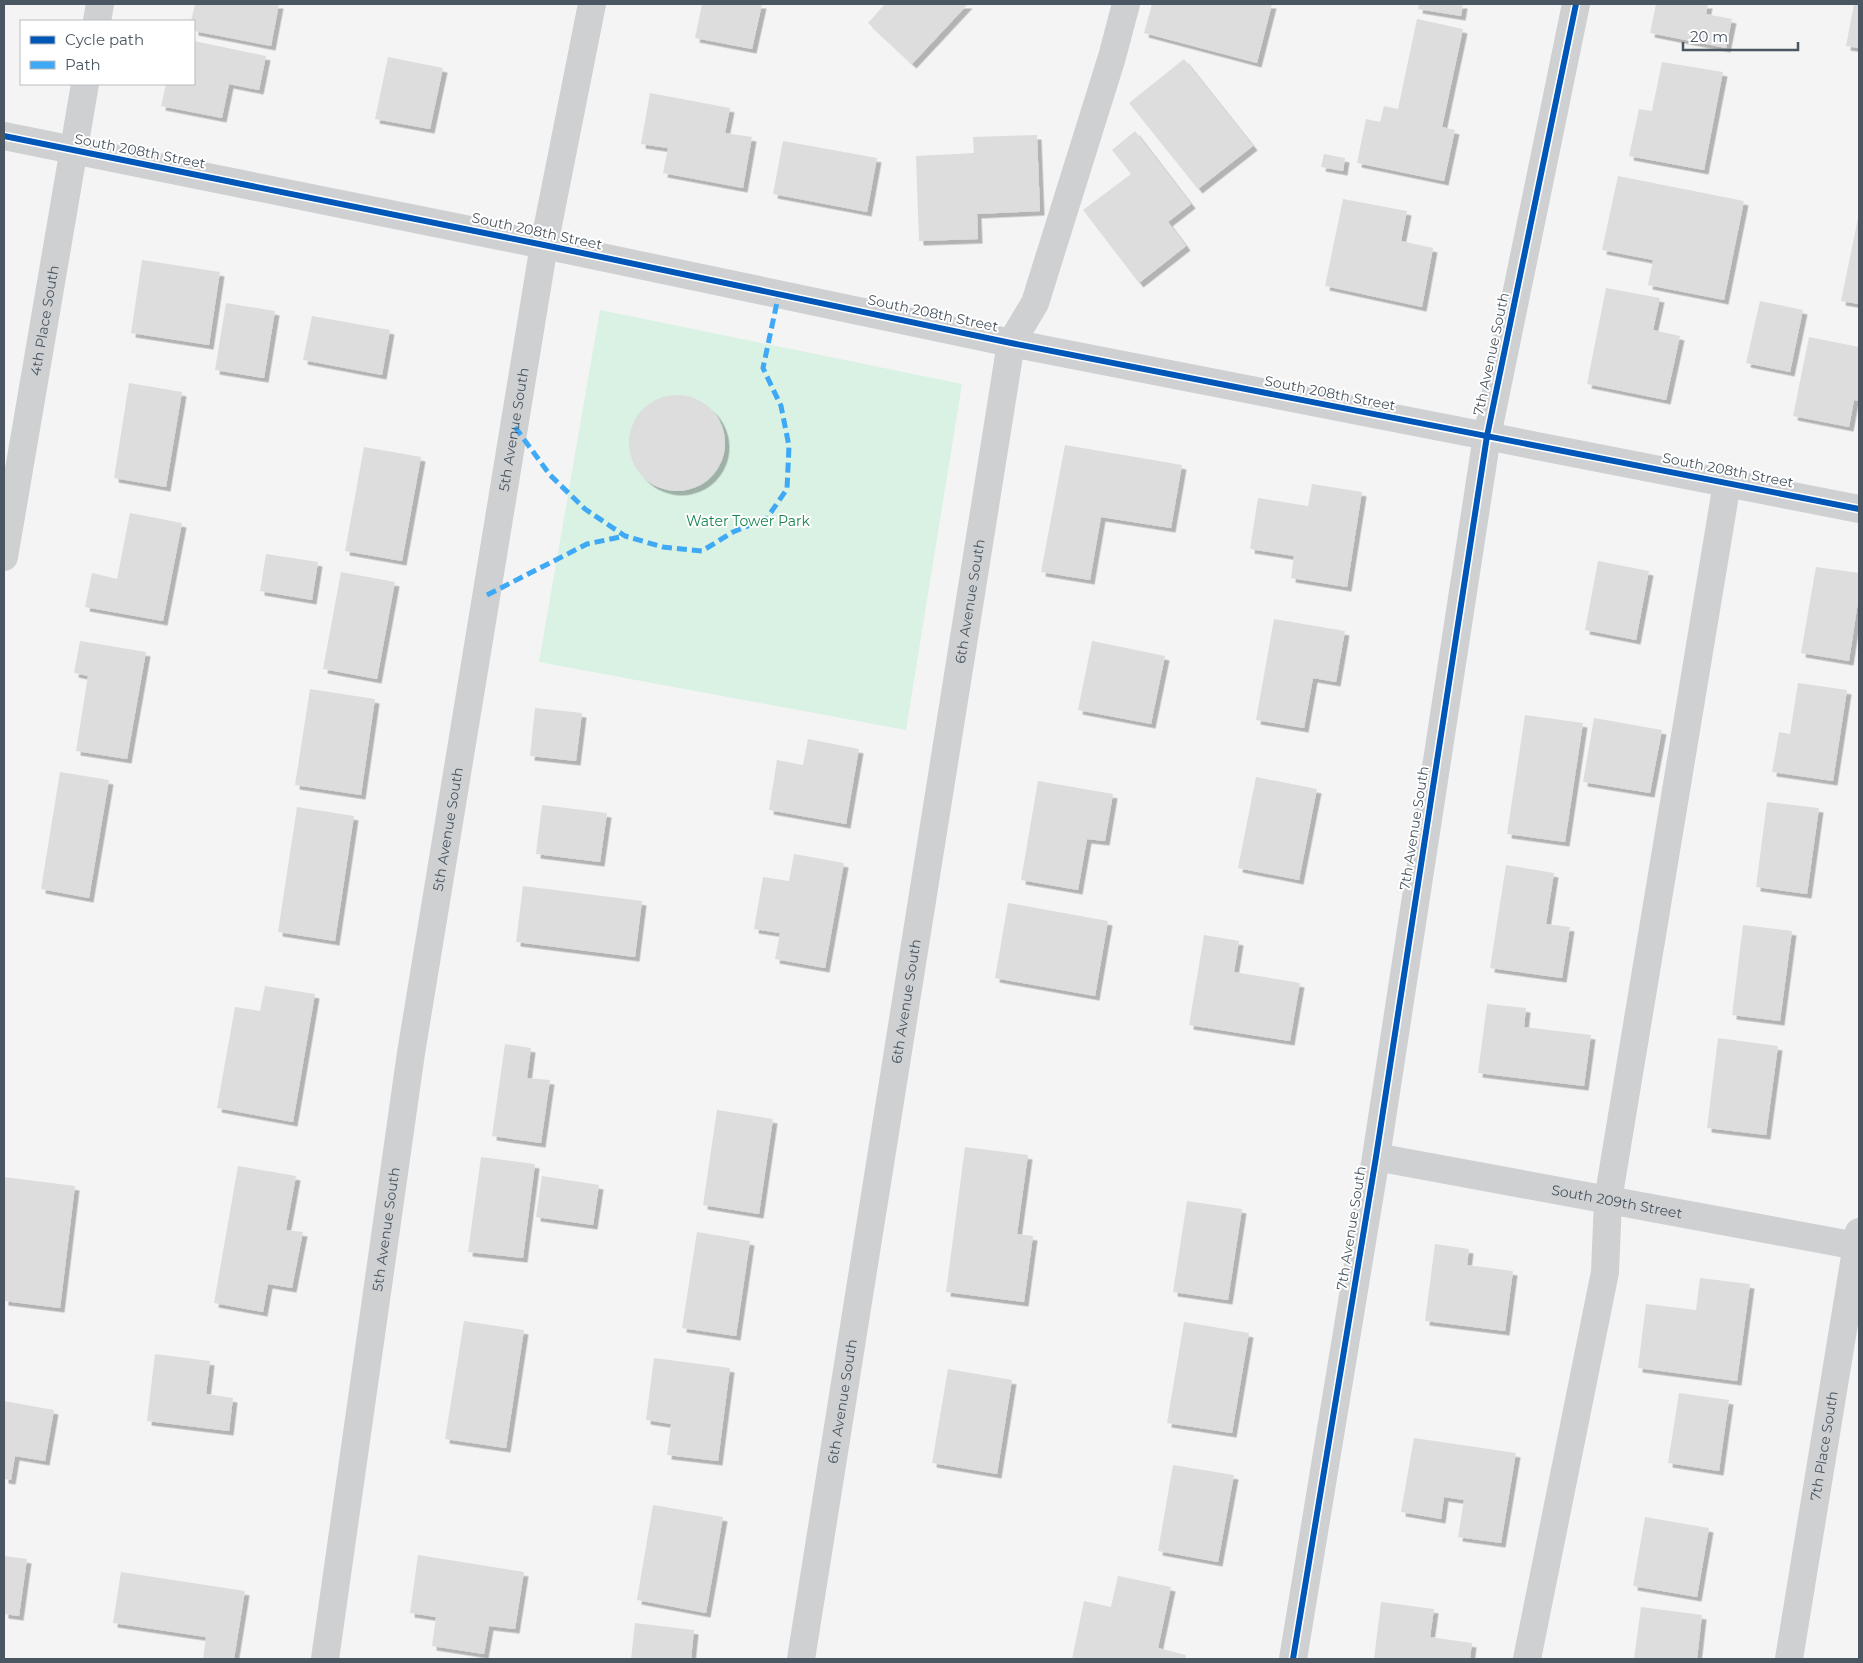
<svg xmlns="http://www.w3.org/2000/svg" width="1863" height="1663" viewBox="0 0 1863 1663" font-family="Montserrat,sans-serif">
<defs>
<filter id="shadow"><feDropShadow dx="4.5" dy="4.5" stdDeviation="0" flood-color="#0004"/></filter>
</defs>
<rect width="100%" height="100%" fill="#f4f4f4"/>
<path fill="#d9f2e3" d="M600,310L962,384L906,730L539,662Z"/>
<path fill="#ddddde" filter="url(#shadow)" d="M195,4H279L271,46L194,31V21H191Z
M702,4H762L752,49L695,38Z
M885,4H968L912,64L868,23Z
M1152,4H1272L1257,63L1144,33Z
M1419,4H1463L1461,16L1418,9Z
M1656,4H1708L1706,14L1732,19L1726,48L1650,33Z
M1854,4H1859V48L1846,46Z
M1417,19L1463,29L1442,127L1455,130L1444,181L1357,163L1366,119L1380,122L1384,106L1398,109Z
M194,41L266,56L259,90L229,84L222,118L161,106L166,84H194Z
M388,57L443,68L430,129L375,119Z
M1184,59L1253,146L1198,189L1129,103Z
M1662,62L1723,72L1704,170L1629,156L1639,109L1652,111Z
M650,93L730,108L725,133L752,137L743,188L663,173L668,148L641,144Z
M1135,131L1191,204L1168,222L1186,246L1139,283L1083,210L1131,174L1112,150Z
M1037,135L1040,211L977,214L978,239L919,241L916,156L974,153L973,137Z
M783,141L877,158L867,212L773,194Z
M1324,154L1345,158L1343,171L1321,167Z
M1618,176L1744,201L1724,300L1648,285L1653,260L1602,250Z
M1343,199L1407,211L1401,241L1433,248L1422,307L1325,286Z
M1858,218H1859V304L1841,301Z
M142,260L220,272L209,345L131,333Z
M1606,288L1660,298L1653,330L1680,336L1666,400L1587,384Z
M1760,301L1803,310L1790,372L1746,363Z
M226,303L275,311L264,378L215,370Z
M312,316L390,330L382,375L303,360Z
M1809,337L1859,347V401L1854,400L1849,427L1793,416Z
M129,383L182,392L166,487L114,478Z
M629 443a48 48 0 1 1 96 0a48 48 0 1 1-96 0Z
M1065,445L1182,465L1171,528L1101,517L1090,580L1041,572Z
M364,447L421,457L402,561L345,551Z
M1312,484L1362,492L1347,587L1291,578L1294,556L1250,549L1258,498L1308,506Z
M130,513L182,523L163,621L85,607L92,573L117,579Z
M266,554L318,562L312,600L260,591Z
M1598,561L1649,571L1636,640L1585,630Z
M1816,567L1859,573V595L1849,661L1801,653Z
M341,572L395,582L377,679L323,669Z
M1274,619L1345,631L1336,682L1313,678L1304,728L1256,720Z
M80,641L146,652L127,759L76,751L88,676L74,673Z
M1092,641L1165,656L1151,724L1078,710Z
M1798,683L1847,690L1833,781L1772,772L1779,732L1790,734Z
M310,689L375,699L361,795L295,785Z
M535,708L582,713L576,761L530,756Z
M1525,715L1583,723L1565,842L1507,834Z
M1594,718L1662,730L1650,793L1583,782Z
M808,739L859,749L846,824L769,810L777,760L803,765Z
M60,772L109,780L89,898L41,889Z
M1256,777L1317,789L1299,880L1238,868Z
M1038,781L1113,794L1105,841L1087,839L1078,890L1021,880Z
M1767,802L1819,808L1807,894L1756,887Z
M542,805L607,813L600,862L536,854Z
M297,807L354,816L335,941L278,932Z
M794,854L844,863L825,968L775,959L780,933L754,929L763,877L789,881Z
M1506,865L1554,873L1546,924L1570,927L1562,978L1490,968Z
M523,886L642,901L635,957L516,942Z
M1008,903L1108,921L1095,996L995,978Z
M1743,925L1792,931L1780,1021L1732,1015Z
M1204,935L1239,941L1234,972L1300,983L1290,1041L1189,1025Z
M265,986L315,994L293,1122L217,1108L235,1007L260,1011Z
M1487,1004L1526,1008L1524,1027L1591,1035L1584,1086L1478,1073Z
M1718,1038L1778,1046L1766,1135L1707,1128Z
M505,1044L531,1048L527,1078L550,1080L541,1143L492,1136Z
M717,1110L773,1119L759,1214L703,1205Z
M965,1147L1028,1155L1017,1234L1033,1236L1024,1302L946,1292Z
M481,1157L535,1164L523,1258L468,1252Z
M238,1166L296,1176L286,1230L303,1232L292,1288L268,1284L263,1312L214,1303Z
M542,1176L599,1185L593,1225L536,1217Z
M4,1177L75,1186L60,1308L4,1301Z
M1187,1201L1242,1209L1228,1300L1173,1292Z
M697,1232L750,1241L736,1336L682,1328Z
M1435,1244L1469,1249L1467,1265L1513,1271L1505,1331L1425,1321Z
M1700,1278L1750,1284L1737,1381L1638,1368L1646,1304L1696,1310Z
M464,1321L524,1330L506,1448L445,1439Z
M1184,1322L1249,1333L1232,1433L1167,1423Z
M155,1354L210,1361L206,1394L233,1398L229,1431L147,1421Z
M654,1358L730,1368L718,1461L667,1455L671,1424L646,1420Z
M948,1369L1012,1380L997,1474L932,1463Z
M1679,1393L1729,1400L1719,1471L1668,1463Z
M4,1401L54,1410L45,1461L15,1456L11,1480L4,1479Z
M1414,1438L1516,1453L1501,1543L1458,1537L1464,1500L1444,1497L1441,1519L1401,1512Z
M1173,1465L1234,1475L1218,1562L1158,1551Z
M653,1505L723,1517L706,1613L637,1600Z
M1645,1517L1709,1528L1697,1597L1633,1586Z
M418,1555L524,1572L515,1629L489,1626L484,1654L432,1646L436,1617L410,1613Z
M4,1556L27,1559L19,1616L4,1614Z
M121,1572L245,1591L234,1659H203L206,1637L113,1623Z
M1118,1576L1171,1587L1158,1648L1186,1655L1185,1659H1072L1084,1601L1111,1607Z
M1381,1602L1434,1609L1430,1637L1472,1643L1470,1659H1374Z
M1641,1607L1702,1615L1697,1659H1634Z
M635,1623L694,1630L691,1659H631Z"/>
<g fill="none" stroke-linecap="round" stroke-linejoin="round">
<g stroke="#ced0d2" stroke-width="28">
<path d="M97,21L100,4"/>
<path d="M4,136L544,245L1011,343L1859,509"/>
<path id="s1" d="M4,557L85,84"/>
<path id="s2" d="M1376,1157L1857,1246"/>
<path id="s3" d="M325,1659L411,1053L544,245L592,4"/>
<path id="s4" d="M801,1659L1011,343L1035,303L1112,57L1126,4"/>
<path d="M1293,1659L1376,1157L1487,436L1576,4"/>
<path d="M1527,1659L1605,1272L1608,1200L1727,483"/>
<path id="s5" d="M1789,1659L1859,1232"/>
</g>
<path stroke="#3fa9f5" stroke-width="5" stroke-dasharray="10 5" stroke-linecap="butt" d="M515,427L550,475L585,509L625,536L663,547L702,551L733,532L767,518L787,489L789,446L781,406L763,368L779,293
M487,595L587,544L625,536"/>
<g stroke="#fff" stroke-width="9">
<path id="cycleway" d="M4,136L544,245L1011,343L1859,509
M1293,1659L1376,1157L1487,436L1576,4"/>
</g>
<use href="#cycleway" stroke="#0057b8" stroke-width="6"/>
</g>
<g text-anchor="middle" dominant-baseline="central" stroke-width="4" stroke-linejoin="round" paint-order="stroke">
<g font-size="14" fill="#4a5661" stroke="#fff">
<text transform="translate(140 151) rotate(11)">South 208th Street</text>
<text transform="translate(537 231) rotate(12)">South 208th Street</text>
<text transform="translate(933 313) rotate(12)">South 208th Street</text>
<text stroke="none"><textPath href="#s1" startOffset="240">4th Place South</textPath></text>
<text transform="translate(1491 354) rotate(-78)">7th Avenue South</text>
<text transform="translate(1330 393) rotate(11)">South 208th Street</text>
<text stroke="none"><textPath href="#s3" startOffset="1244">5th Avenue South</textPath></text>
<text transform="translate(1728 470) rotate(11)">South 208th Street</text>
<text stroke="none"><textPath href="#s4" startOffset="1071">6th Avenue South</textPath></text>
<text transform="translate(1414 828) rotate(-81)">7th Avenue South</text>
<text stroke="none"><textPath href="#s3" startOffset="839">5th Avenue South</textPath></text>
<text stroke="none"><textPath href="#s4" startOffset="666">6th Avenue South</textPath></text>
<text stroke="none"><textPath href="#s2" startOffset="245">South 209th Street</textPath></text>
<text transform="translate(1351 1228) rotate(-81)">7th Avenue South</text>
<text stroke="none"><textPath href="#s3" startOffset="434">5th Avenue South</textPath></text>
<text stroke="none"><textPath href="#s4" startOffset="261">6th Avenue South</textPath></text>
<text stroke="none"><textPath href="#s5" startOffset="216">7th Place South</textPath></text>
</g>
<g font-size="14" fill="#17864f" stroke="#fff">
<text x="748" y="521">Water Tower Park</text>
</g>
</g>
<rect width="1863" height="1663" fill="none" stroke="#4a5661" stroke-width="10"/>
<rect x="20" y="20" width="175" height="65" fill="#ffffff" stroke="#b7bbc0"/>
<rect x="30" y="36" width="25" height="8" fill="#0057b8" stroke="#b7bbc0"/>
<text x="65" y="45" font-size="15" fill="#4a5661">Cycle path</text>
<rect x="30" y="61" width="25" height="8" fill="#3fa9f5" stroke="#b7bbc0"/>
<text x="65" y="70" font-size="15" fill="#4a5661">Path</text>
<path d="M1683 42v8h115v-8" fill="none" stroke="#4a5661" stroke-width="2.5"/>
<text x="1690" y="42" font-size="15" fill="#4a5661" stroke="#ffffff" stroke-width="4" paint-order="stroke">20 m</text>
</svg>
